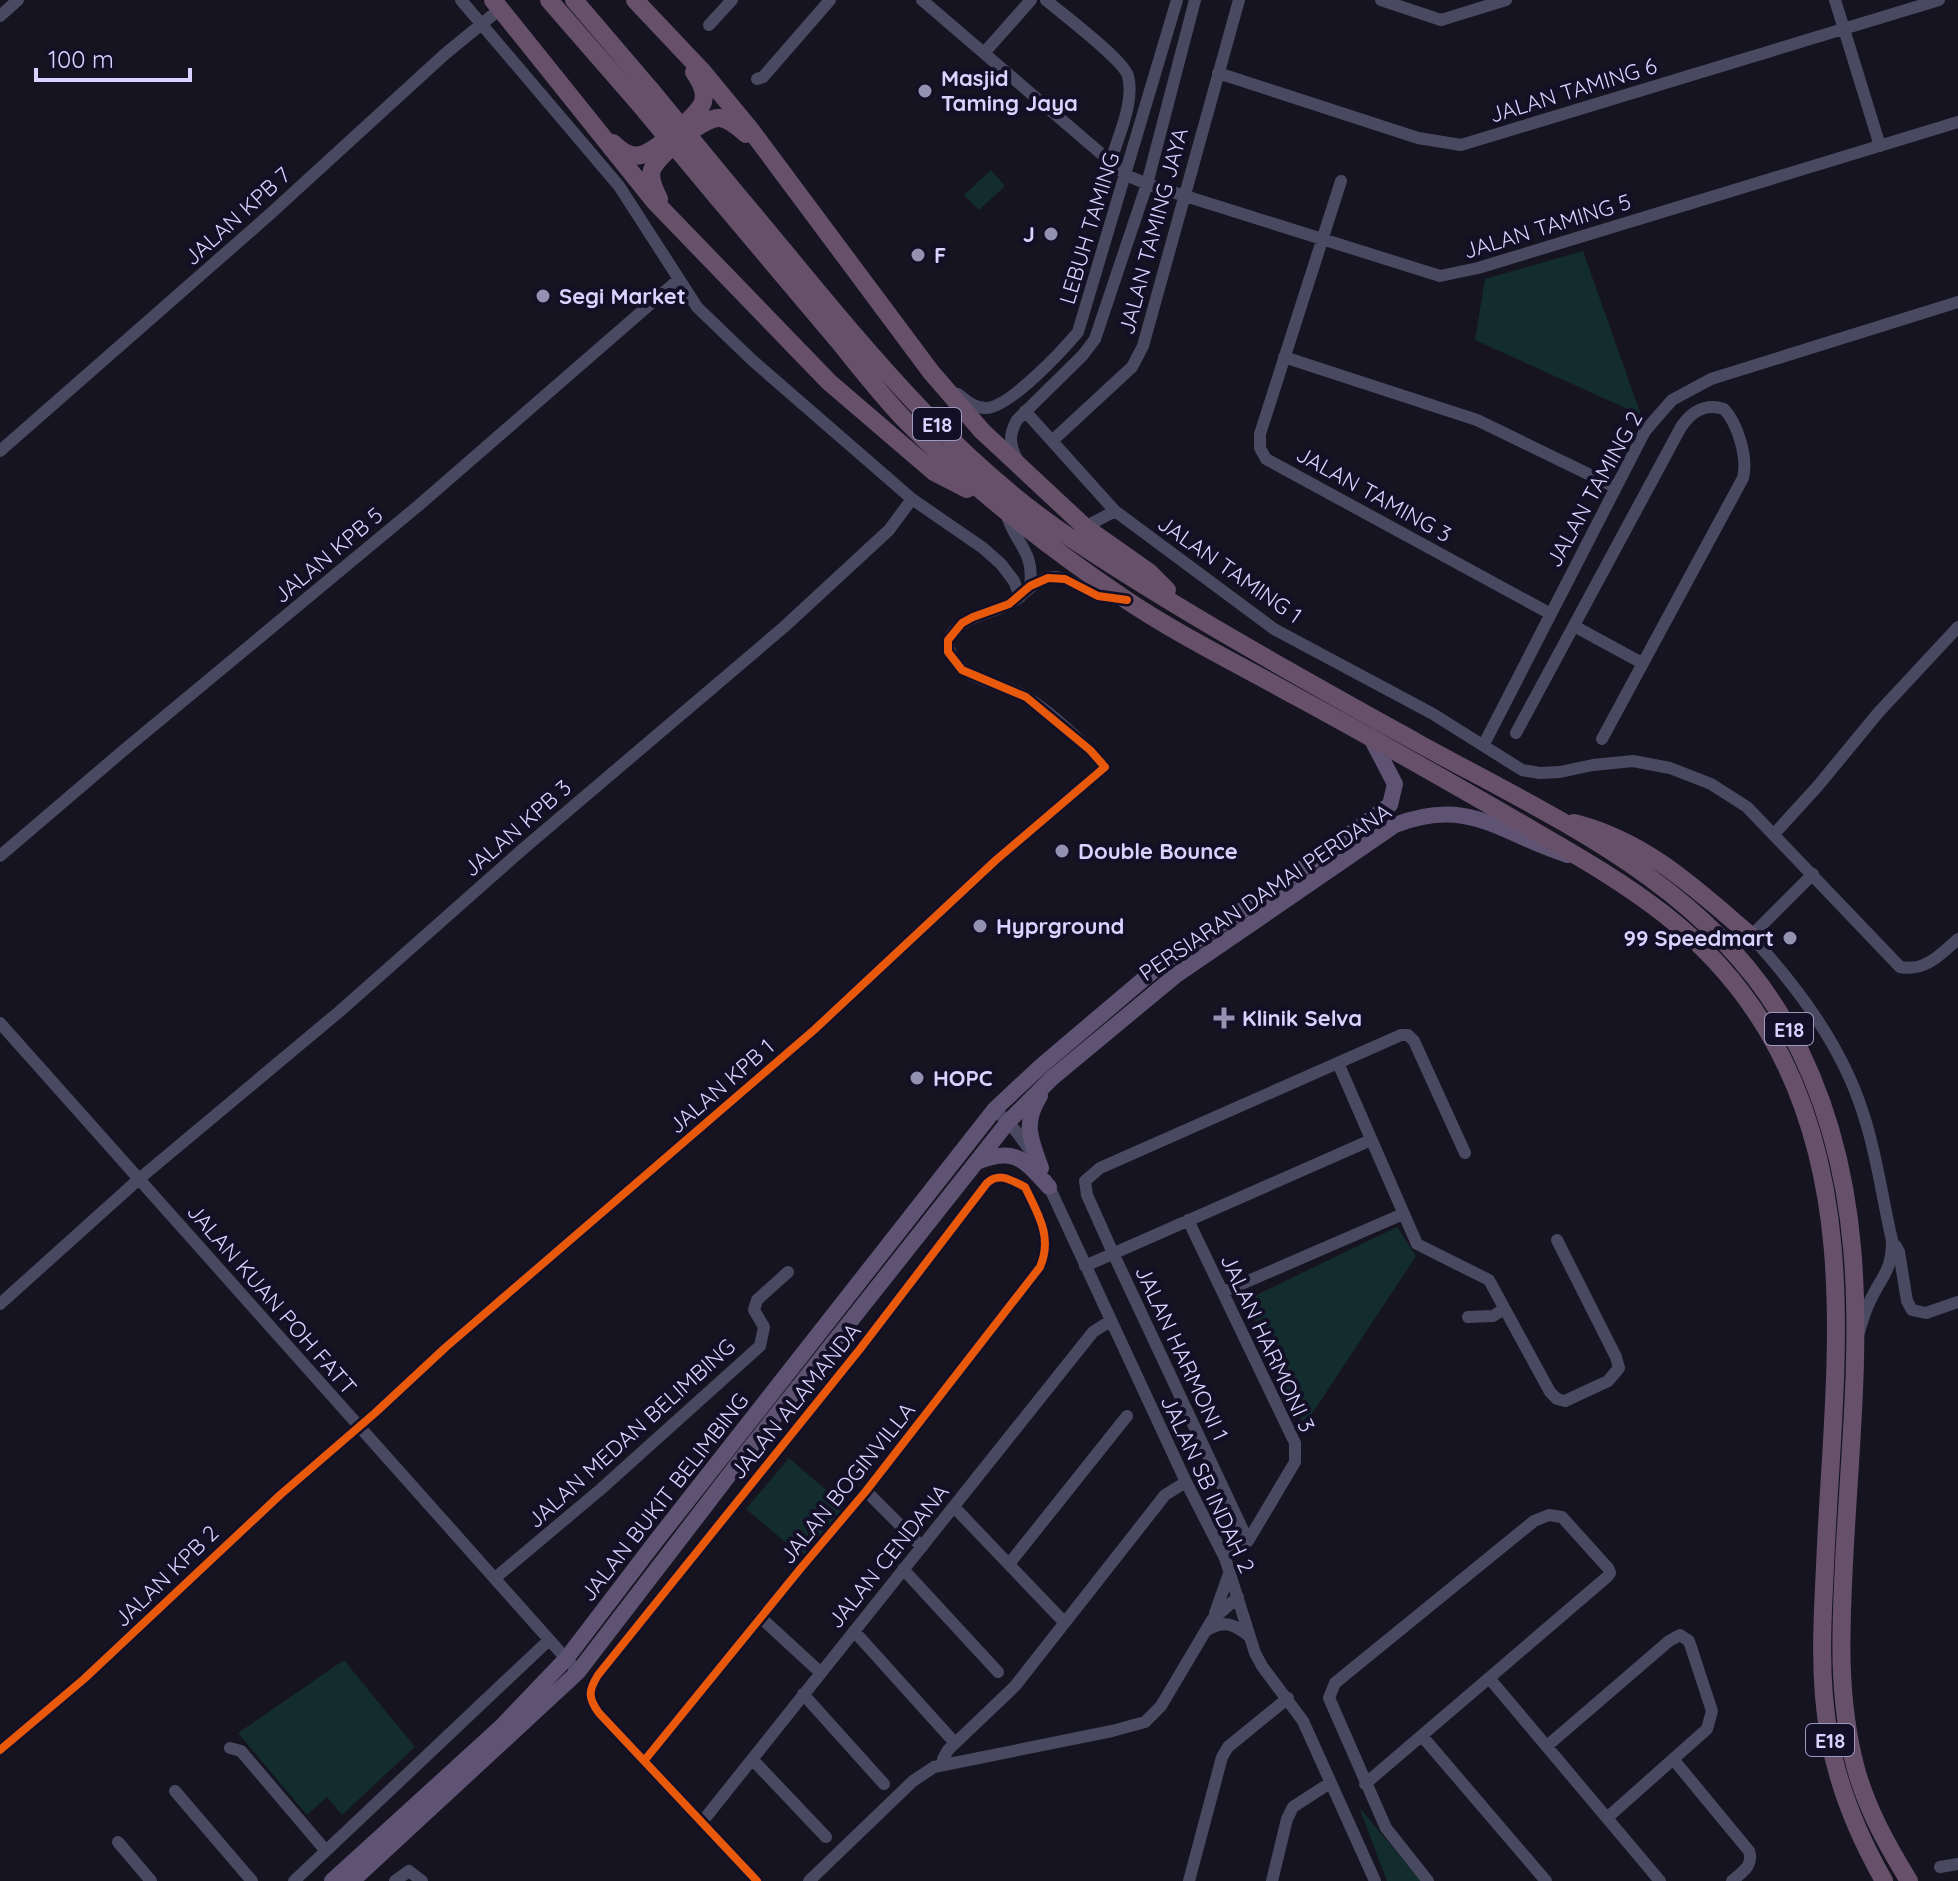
<svg xmlns="http://www.w3.org/2000/svg" width="1958" height="1881" viewBox="0 0 1958 1881" font-family="Quicksand,sans-serif">
<rect width="100%" height="100%" fill="#161421"/>
<path fill="#132c2d" d="M991,170L1005,186L979,210L964,195Z
M1583,251L1634,395L1641,415L1475,340L1485,279Z
M1397,1227L1416,1256L1304,1426L1246,1300Z
M789,1458L845,1506L802,1556L746,1509Z
M344,1660L415,1747L342,1815L327,1797L307,1815L238,1733Z
M1359,1807L1421,1881H1387Z"/>
<g fill="none" stroke-linecap="round" stroke-linejoin="round">
<path stroke="#4a4962" stroke-width="12" d="M461,0L619,186L697,307L752,360L912,499L983,548L1001,564L1014,581L1020,597
M922,0L1126,175L1147,184L1440,276L1478,268L1958,122
M1046,0C1061,13 1124,60 1128,76C1135,102 1118,136 1111,161
M1381,0L1441,20L1506,0
M1835,0L1880,146
M0,16L18,0
M709,25L732,0
M984,53L1031,0
M1218,73L1418,138L1461,145L1939,0
M757,79L763,77L830,0
M1341,181L1260,434V448L1266,459L1549,613
M1284,357L1477,420L1615,487
M958,394C967,401 974,408 986,408C1009,408 1063,350 1078,332L1177,0
M1025,411L1115,511L1274,629L1433,714L1522,770L1540,773L1560,772L1593,765L1633,761L1670,768L1711,784L1747,807L1900,967C1925,972 1940,955 1958,939
M1052,441L1132,367L1143,346L1239,0
M0,451L269,215L445,54L500,9
M1017,459C1009,444 1009,434 1017,420L1083,355L1095,339L1147,184L1195,0
M1006,513C1015,544 1035,551 1030,586
M1085,527L1115,511
M1574,626L1642,663
M1516,733L1681,427C1692,411 1705,403 1724,409C1738,424 1748,458 1743,478L1602,739
M1484,744L1645,431L1672,400L1711,379L1958,302
M1775,833L1817,787L1878,713L1958,627
M0,856L124,750L418,506L678,280
M1813,874L1751,936C1798,988 1842,1046 1863,1113C1877,1154 1882,1198 1892,1240C1892,1272 1882,1275 1870,1301C1865,1311 1862,1322 1859,1332
M0,1023L578,1672
M1338,1063L1417,1244L1489,1280L1550,1392L1557,1399L1565,1401L1608,1381L1619,1368L1616,1357L1557,1240
M995,1109L1015,1130L1032,1153
M1046,1180L1186,1482L1225,1558L1255,1653L1262,1666L1303,1721L1375,1881
M1188,1220L1295,1443V1462L1248,1541L1225,1558
M1896,1246L1899,1252L1907,1301L1912,1310L1926,1313L1958,1302
M1085,1266L1371,1140
M1223,1292L1403,1214
M0,1304L139,1179L340,1011L523,849L784,627L889,530L912,499
M1468,1317L1493,1316L1504,1309
M866,1491L922,1547
M954,1507L1064,1622
M1248,1541L1113,1253L1087,1195L1085,1181L1100,1168L1401,1035H1408L1414,1041L1465,1153
M1009,1564L1127,1416
M903,1569L998,1672
M495,1578L601,1489L760,1346L764,1327L754,1310L757,1300L788,1272
M1215,1613L1230,1571
M760,1617L821,1673
M1207,1630C1225,1620 1234,1624 1249,1636
M854,1631L955,1743
M1489,1678L1660,1881
M803,1694L884,1784
M1422,1736L1546,1881
M1547,1746L1669,1641L1680,1635L1689,1641L1712,1711L1707,1729L1608,1817
M230,1748L241,1751L326,1851
M0,1750L84,1679L280,1495L375,1413L446,1347L814,1030L996,860L1105,767C1086,745 1051,712 1026,697C998,680 949,681 948,640C962,614 989,616 1012,602C1026,594 1035,578 1054,577C1068,577 1082,589 1095,594C1102,597 1111,598 1119,599
M752,1759L826,1837
M1673,1759L1749,1851C1754,1866 1742,1872 1732,1881
M644,1761L801,1568L866,1491L1040,1267C1053,1237 1038,1214 1025,1187C1011,1180 1000,1172 987,1183L860,1349L598,1675C588,1691 588,1698 599,1713L757,1881
M943,1765V1759L948,1750L1015,1686L1165,1495L1186,1482
M1365,1784L1607,1577L1610,1573L1608,1568L1562,1517L1549,1515L1534,1521L1335,1683L1329,1698L1386,1828L1428,1881
M175,1791L252,1881
M702,1822L1093,1332L1110,1321
M118,1842L151,1881
M1940,1867L1958,1864
M294,1881L549,1640
M395,1881L409,1871L422,1881
M809,1881L913,1781L934,1767L1112,1731L1145,1722L1161,1706L1212,1620L1238,1597
M1189,1881L1222,1757L1228,1747L1288,1698
M1272,1881L1287,1819L1293,1807L1330,1783"/>
<path stroke="#5e5373" stroke-width="16" d="M1040,1096C1022,1124 1031,1140 1041,1168
M977,1162C1015,1146 1024,1160 1049,1187
M332,1881L501,1727L566,1659L656,1541L995,1109L1041,1066L1165,961L1268,893L1390,805L1395,784L1370,736
M352,1881L578,1672L739,1462L1008,1122L1052,1078L1175,976L1395,825C1471,796 1500,834 1568,855"/>
<path stroke="#67516a" stroke-width="18" d="M493,0L655,202L829,382L934,472L967,489
M549,0L636,100
M574,0L650,89
M635,0L703,72L750,129L931,372L982,431L1085,527L1149,572L1167,590
M613,143C621,151 630,158 641,155C655,151 699,115 703,102C706,91 700,81 694,72
M730,186C836,311 937,450 1075,541C1185,614 1301,678 1416,742C1552,817 1708,884 1787,1026C1879,1190 1855,1365 1845,1544C1841,1620 1836,1695 1856,1769C1867,1809 1887,1845 1909,1881
M717,197C758,246 799,295 840,343C861,369 882,396 905,420C971,487 1044,544 1122,597C1178,635 1238,664 1297,697C1369,736 1441,777 1512,818C1615,878 1704,924 1767,1030C1865,1194 1832,1387 1825,1567C1822,1623 1819,1680 1829,1735C1838,1788 1858,1835 1884,1881
M659,199C655,191 649,180 652,170C657,155 705,116 720,118C730,119 738,127 746,134
M1574,823C1646,841 1696,889 1751,936"/>
<path stroke="#67516a" stroke-width="18" d="M650,89L730,186
M636,100L717,197"/>
<g stroke="#130f26" stroke-width="13">
<path id="cycleway" d="M0,1750L84,1679L280,1495L375,1413L446,1347L814,1030L996,860L1105,767L1090,750L1026,697L962,670L948,652V640L962,623L973,617L1009,604L1030,586L1048,578L1065,579L1098,596L1127,600
M644,1761L801,1568L866,1491L1040,1267C1053,1237 1038,1214 1025,1187C1011,1180 1000,1172 987,1183L860,1349L598,1675C588,1691 588,1698 599,1713L757,1881"/>
</g>
<use href="#cycleway" stroke="#e8590c" stroke-width="8"/>
</g>
<g fill="#9591b1" stroke="#130f26" stroke-width="3">
<circle cx="925" cy="91" r="8"/>
<circle cx="1051" cy="234" r="8"/>
<circle cx="918" cy="255" r="8"/>
<circle cx="543" cy="296" r="8"/>
<circle cx="1062" cy="851" r="8"/>
<circle cx="980" cy="926" r="8"/>
<circle cx="1790" cy="938" r="8"/>
<path d="M1220 1006h8v8h8v8h-8v8h-8v-8h-8v-8h8z"/>
<circle cx="917" cy="1078" r="8"/>
</g>
<g text-anchor="middle" dominant-baseline="central" stroke-width="8" stroke-linejoin="round" paint-order="stroke">
<g fill="#130f26" stroke="#9e99be" stroke-width="2">
<rect x="913" y="408" width="48" height="32" rx="6"/>
<rect x="1765" y="1013" width="48" height="32" rx="6"/>
<rect x="1806" y="1724" width="48" height="32" rx="6"/>
</g>
<g font-size="20" font-weight="bold" fill="#d9d4ff">
<text x="937" y="424">E18</text>
<text x="1789" y="1029">E18</text>
<text x="1830" y="1740">E18</text>
</g>
<g font-size="22" font-weight="bold" fill="#d9d4ff" stroke="#130f26" text-anchor="start">
<text x="941" y="78">Masjid<tspan x="941" dy="25">Taming Jaya</tspan></text>
<text x="1035" y="234" text-anchor="end">J</text>
<text x="934" y="255">F</text>
<text x="559" y="296">Segi Market</text>
<text x="1078" y="851">Double Bounce</text>
<text x="996" y="926">Hyprground</text>
<text x="1774" y="938" text-anchor="end">99 Speedmart</text>
<text x="1242" y="1018">Klinik Selva</text>
<text x="933" y="1078">HOPC</text>
</g>
<g font-size="22" fill="#d9d4ff" stroke="#130f26">
<text transform="translate(1573 90) rotate(-17)">JALAN TAMING 6</text>
<text transform="translate(237 216) rotate(-42)">JALAN KPB 7</text>
<text transform="translate(1547 226) rotate(-17)">JALAN TAMING 5</text>
<text transform="translate(1089 228) rotate(-73)">LEBUH TAMING</text>
<text transform="translate(1153 231) rotate(-75)">JALAN TAMING JAYA</text>
<text transform="translate(1594 489) rotate(-61)">JALAN TAMING 2</text>
<text transform="translate(1374 494) rotate(29)">JALAN TAMING 3</text>
<text transform="translate(328 555) rotate(-40)">JALAN KPB 5</text>
<text transform="translate(1230 569) rotate(35)">JALAN TAMING 1</text>
<text transform="translate(517 828) rotate(-41)">JALAN KPB 3</text>
<text transform="translate(1265 892) rotate(-34)">PERSIARAN DAMAI PERDANA</text>
<text transform="translate(721 1086) rotate(-41)">JALAN KPB 1</text>
<text transform="translate(272 1299) rotate(49)">JALAN KUAN POH FATT</text>
<text transform="translate(1268 1343) rotate(65)">JALAN HARMONI 3</text>
<text transform="translate(1182 1353) rotate(65)">JALAN HARMONI 1</text>
<text transform="translate(795 1401) rotate(-51)">JALAN ALAMANDA</text>
<text transform="translate(631 1433) rotate(-42)">JALAN MEDAN BELIMBING</text>
<text transform="translate(847 1483) rotate(-51)">JALAN BOGINVILLA</text>
<text transform="translate(1208 1484) rotate(65)">JALAN SB INDAH 2</text>
<text transform="translate(664 1497) rotate(-52)">JALAN BUKIT BELIMBING</text>
<text transform="translate(888 1556) rotate(-51)">JALAN CENDANA</text>
<text transform="translate(166 1576) rotate(-44)">JALAN KPB 2</text>
</g>
</g>
<path d="M36 68v12h154v-12" fill="none" stroke="#d9d4ff" stroke-width="4"/>
<text x="48" y="68" font-size="24" fill="#d9d4ff" stroke="#130f26" stroke-width="6" paint-order="stroke">100 m</text>
</svg>
